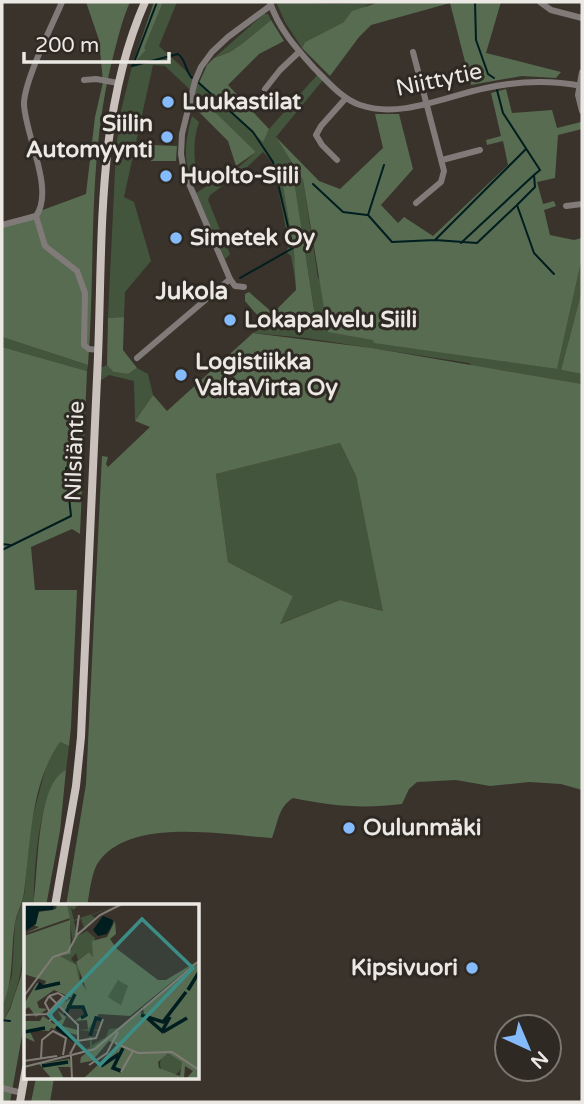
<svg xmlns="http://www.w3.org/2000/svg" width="584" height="1104" viewBox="0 0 584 1104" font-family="'Varela Round',sans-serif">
<rect width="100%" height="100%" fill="#39332c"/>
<path fill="#44553d" d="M163,2H177L159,46L262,141L269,129L318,74L323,80L276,137L303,180L318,278L502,361L557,369L582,258V290L561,370L582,374V384L500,370L483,375L469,363L306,338L253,333L264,327L291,330L317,328L294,181L281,175L294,252L297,290L291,256L286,252L289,245L273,162L263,152L243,171L210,195L208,200L230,254L225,259L196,193L241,165L256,152L165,66L153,65L124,197L134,202L151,261L125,292L124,317L108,318L116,149L121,111L132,66L146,50L143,48Z
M276,2L340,4L380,2L367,5L344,22L305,42L302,48L285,22Z
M264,14H268L271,20L243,43L230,52L214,58Z
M192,116L199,122C192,143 194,160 198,181L195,183C181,165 186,137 192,116Z
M2,337L88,365L87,371L2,347Z
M107,365L113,372L128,374L137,368L148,374L153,395L135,421L134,381L109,375L97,383L98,369Z
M340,443L356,476L384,611L340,600L279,624L293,596L228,562L216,474Z
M60,742L69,746L66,770C39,783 34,871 34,899L33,906H26C26,948 22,987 2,1024V1007L12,975L15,923L24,896L31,823L48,759Z"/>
<path fill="#586c51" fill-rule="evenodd" d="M86,2H130C122,20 118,38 113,57C87,158 96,262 88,365L2,337V225L86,194L95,117L103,82L99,40Z
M154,2H163L144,48L146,50L132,66Z
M380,2H501L486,53L561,72L556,78L522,76L471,85L450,3L371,25L359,37L330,76L302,48L305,42L344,22L352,11Z
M271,20L284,41L259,54L228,85L269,129L263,142L199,83L207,65L214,58L230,52L243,43Z
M506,89L512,113L552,110L557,128L581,122L582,129L558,135L555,178L537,182L543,204L554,201L556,206L544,210L550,235L574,240L582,238V258L557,369L374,343L373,340L328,332L303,180L276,137L319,181L340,189L383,148L375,114H399L413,169L381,205L398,223L404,217L433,236L508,165L503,141L487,145L486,140L501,136L491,93Z
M193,91L256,152L236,166L228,141L190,103Z
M152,145L177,146L176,161H151L150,157Z
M281,175L294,180L317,329L291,330L264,327L265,324L245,301V294L249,292L273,313L296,290L294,252Z
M582,290V374L561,370Z
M124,317L123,350L137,368L128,374L113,372L107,365L108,318Z
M253,333L372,348L582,384V790L561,784L529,782L490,786L456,780L417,782L409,789L402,804C362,809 332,806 293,798C278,807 278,823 272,838C225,835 133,817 100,860C91,871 90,892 87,906H66L86,784L102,456L108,457L106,464L108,467L150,427L135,421L153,395L167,411ZM340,443L356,476L383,611L340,600L280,624L293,596L228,562L216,474Z
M2,347L87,371L80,534L72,529L31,547L35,590H77L71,727L69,746L60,742C30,784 31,843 24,892C23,903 17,912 15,923C10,953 15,977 2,1007Z
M66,770L60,831L46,906H33C39,876 35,784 66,770Z
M26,941V1014L10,1102H2V1024L10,1009L21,976Z
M36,1078H54L50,1102H31Z"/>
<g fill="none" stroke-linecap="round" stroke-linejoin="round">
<path stroke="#001d1f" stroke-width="2" d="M315,2H323
M341,2H348
M475,2L476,40L488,74L494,78
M133,65L157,2
M132,66L178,54C186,59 185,71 192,78
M199,83L253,132L273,162L293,248L240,278
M497,90L503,113L540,170L534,175L535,187L517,205L534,253L554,274
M384,165L368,215L392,242L435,240L526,149
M313,184L343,212L367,215
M435,240L477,243L516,206
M461,243L534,175
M2,544L10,545
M2,550L71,516L66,468L77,461
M2,1020L10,1021"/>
<path stroke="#807b79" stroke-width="6" d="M270,2C278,28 296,48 314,68C327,81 342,99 360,105C401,119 446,96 486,88C518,81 550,80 582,86
M540,2L551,10L582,18
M413,52L444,171L441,182L416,203
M582,72L578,95L582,111
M84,80L96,79L118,83
M265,89L280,70L299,52
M337,160L322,145L316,135L321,126L346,98
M442,160L480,150
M566,206L582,204
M36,216L45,246L77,271L85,293L84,345L89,349L99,350
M2,225L36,216C55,190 25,135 24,104C24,81 52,26 62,2
M244,287L235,286L230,279L184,172L181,154L182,134L195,81L201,67L212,52L228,37L270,6
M137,358L230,279
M2,1088L22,1093"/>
<path stroke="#cac1bd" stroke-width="8" d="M55,906L76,786L81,737C87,610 93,483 98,356C103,237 96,113 145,2
M20,1102L26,1068"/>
</g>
<g fill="#85bbfb" stroke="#2f2923" stroke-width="2.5">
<circle cx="168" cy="102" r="7"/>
<circle cx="167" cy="137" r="7"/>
<circle cx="166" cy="176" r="7"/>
<circle cx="176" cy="238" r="7"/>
<circle cx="230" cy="320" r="7"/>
<circle cx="181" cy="375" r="7"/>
<circle cx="349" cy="828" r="7"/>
<circle cx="472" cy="968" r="7"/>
</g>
<g text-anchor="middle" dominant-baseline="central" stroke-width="6" stroke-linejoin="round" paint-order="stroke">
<g font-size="23" fill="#ece9e4" stroke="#2f2923">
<text transform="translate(439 80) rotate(-12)">Niittytie</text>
<text transform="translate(75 451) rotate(-88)">Nilsiäntie</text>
</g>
<g font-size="23" font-weight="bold" fill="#ece9e4" stroke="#2f2923" text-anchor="start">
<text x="182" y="102">Luukastilat</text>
<text x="153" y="124" text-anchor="end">Siilin<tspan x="153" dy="26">Automyynti</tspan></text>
<text x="180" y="176">Huolto-Siili</text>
<text x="190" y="238">Simetek Oy</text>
<text x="244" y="320">Lokapalvelu Siili</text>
<text x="195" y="362">Logistiikka<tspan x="195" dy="26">ValtaVirta Oy</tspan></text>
<text x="363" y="828">Oulunmäki</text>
<text x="458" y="968" text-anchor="end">Kipsivuori</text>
</g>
<g font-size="24" font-weight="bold" fill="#ece9e4" stroke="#2f2923">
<text x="192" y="291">Jukola</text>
</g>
</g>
<g transform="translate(24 904)">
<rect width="175" height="175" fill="#39332c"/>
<path d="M43,0H54L50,6L47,4L50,16L98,0L67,11L71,14L61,26L57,15L50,17L53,32L63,27L71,34L69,53L65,48L54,56L52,49L47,55L55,63L56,76L82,110L76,106L66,120L75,110L66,125L75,126L79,119L75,127L67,126L68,141L82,133L85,125L94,124L70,144L48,152L66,143L65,127L55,126L64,125L65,119L76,104L65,90L60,98L53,92V88L63,87L59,82L46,90L37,83L22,86L36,82L46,89L58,81L55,76L43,79L46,75L39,69H47L52,62L35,52L46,50L49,39ZM94,75L105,83L97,101L84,93ZM136 160a11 11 0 1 1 22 0a11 11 0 1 1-22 0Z" fill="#44553d"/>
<path d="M33,0H43L46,14L0,30L15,23L9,21L15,8L32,5ZM46,16L47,50L36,52L52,61L55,76L63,87L52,58L65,48L69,53L68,37L83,33L91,17L92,30L86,35L93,45L134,76H142L175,56L106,112L75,110L64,125L63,116L51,117L60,110L58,104L46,103L40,110L36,100L48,94L30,86L13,98L15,104L23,105L12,113L5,103L0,106V100L13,79L20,82L22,77L0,70V32ZM94,76L104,82L97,101L84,93ZM175,59V175H162L169,167L161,162L160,175H59L95,141L85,137L68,157L56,159L57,153L115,108L120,110L119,103ZM144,149L158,158L156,172L135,164L134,158ZM34,107L42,113L38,122L54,126L53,131L27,124L25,127L5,126L11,138L0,133V117H16L19,112L30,120L38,115ZM45,155L48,163H34L40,175H28L15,160Z" fill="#586c51" fill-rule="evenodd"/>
<path d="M2,0H30V2L29,6L15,7L12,20L0,28ZM79,12L89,16L88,21L83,30L74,32L69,26Z" fill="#001d1f"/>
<path fill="none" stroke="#001d1f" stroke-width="3.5" d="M17,79L14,84L36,79M164,86L175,68M43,103H59L62,111L57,114M41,111L51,90M117,111L139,118L162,88M122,113L138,127L146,113M32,123L51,137M0,128L21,124M139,128L163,114M66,132L72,114L78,116M18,162L44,158M77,162L95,150M97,167L89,164L99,144"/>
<path fill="none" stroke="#817c76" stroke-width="2" d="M52,32L55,11M0,92L29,53L44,48L53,31L76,11L98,0M25,92L54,121V135L46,150M25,92L34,89L44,95M0,111L23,110L40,92M25,117L29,114L21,99L25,92M53,137L72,134L79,115M91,139L114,149L148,148L175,166M47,152L48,175M17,154L18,136L29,127L42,134L39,151M0,157L33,152M65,161L83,149L94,128M0,163L71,145L175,57M97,168L109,147"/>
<path fill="#3b8d86" fill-opacity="0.15" stroke="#3b8d86" stroke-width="3.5" d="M118,15L169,64L76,161L25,111Z"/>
<rect width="175" height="175" fill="none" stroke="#ece9e4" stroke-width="3.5"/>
</g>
<rect width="584" height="1104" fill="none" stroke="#ece9e4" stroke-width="7"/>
<g transform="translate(528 1048) rotate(136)"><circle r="33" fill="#2f2923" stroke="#7b7670" stroke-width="2"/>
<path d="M0-5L12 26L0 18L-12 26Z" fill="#85bbfb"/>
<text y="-10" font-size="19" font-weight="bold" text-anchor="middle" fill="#ece9e4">N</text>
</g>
<path d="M24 52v10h145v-10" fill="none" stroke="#ece9e4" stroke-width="3.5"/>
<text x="35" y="52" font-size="21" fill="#ece9e4" stroke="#2f2923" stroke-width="5" paint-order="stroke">200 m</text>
</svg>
